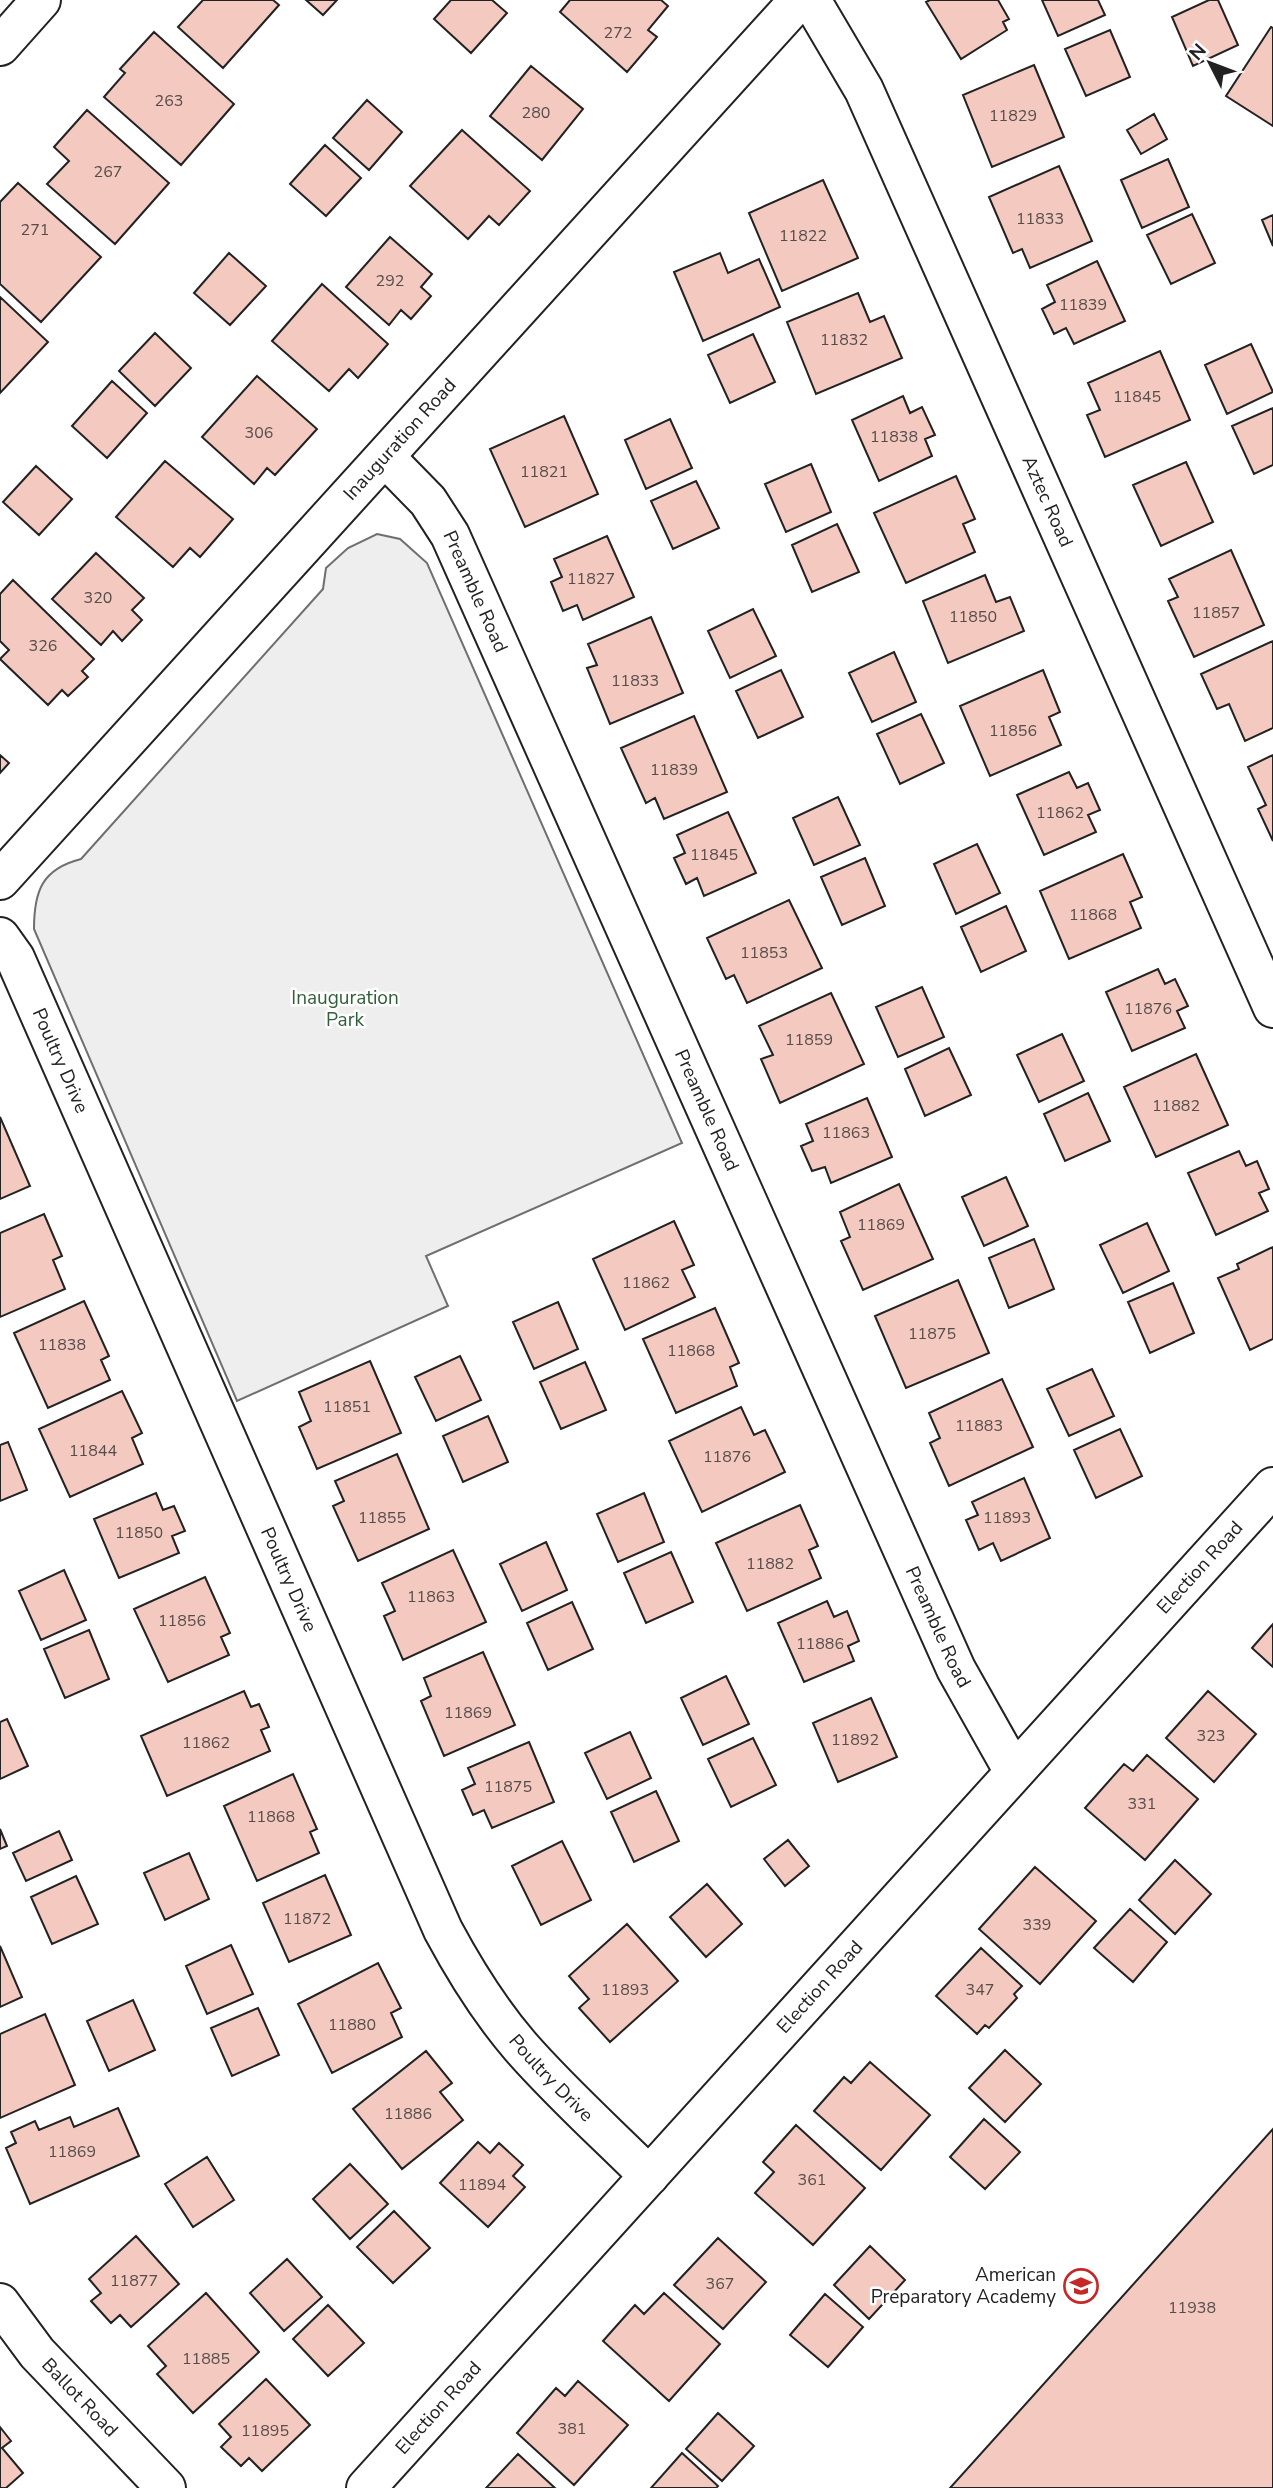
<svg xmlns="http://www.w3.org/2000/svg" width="1273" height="2488" viewBox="0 0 1273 2488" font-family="'Nunito Sans',sans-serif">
<rect width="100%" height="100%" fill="#fff"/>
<path fill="#eee" stroke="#6f6f6f" stroke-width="2" d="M377,534L400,539L427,563L682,1143L426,1256L448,1306L237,1401L34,929C34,891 42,869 81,859L323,589L326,568L348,548Z"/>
<path fill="#f3c9c0" stroke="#222" stroke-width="2" d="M203,0H273L279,5L223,68L178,27Z
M306,0H337L323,15Z
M451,0H492L507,13L471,53L434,19Z
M570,0H661L668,6L648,30L657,37L627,72L560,12Z
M930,0H998L1009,19L1003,22L1007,30L961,59L926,2Z
M1042,0H1098L1105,15L1058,36Z
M1209,0H1218L1238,45L1193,66L1172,17Z
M1271,27L1273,28V126L1226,96Z
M1110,30L1130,77L1086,96L1065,49Z
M154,32L234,104L181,165L104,97L125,73L120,69Z
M1034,65L1064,137L992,167L963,95Z
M531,66L583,109L542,160L490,116Z
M367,100L402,132L369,170L333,138Z
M87,110L169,183L115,244L47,184L69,161L54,147Z
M1154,114L1167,139L1141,154L1127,130Z
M462,130L530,191L499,225L489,216L468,239L410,186Z
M325,145L361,178L326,216L290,184Z
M1168,159L1189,207L1142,228L1121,180Z
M1059,166L1092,241L1030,268L1022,249L1013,253L989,197Z
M823,180L858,258L782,291L749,213Z
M18,183L101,257L41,322L0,284V202Z
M1192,214L1215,263L1171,284L1147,235Z
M1273,215V246L1262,220Z
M390,237L432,274L421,287L431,296L411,319L401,310L389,325L346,287Z
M229,253L266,286L230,325L194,293Z
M720,253L728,273L759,259L780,307L703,341L674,272Z
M1097,261L1125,321L1074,344L1066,328L1054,334L1042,309L1055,302L1047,285Z
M322,284L388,344L358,378L349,369L329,391L272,341Z
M858,293L870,322L884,316L902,358L816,394L787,322Z
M0,297L48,342L0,393Z
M155,333L191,368L155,406L119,371Z
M753,334L775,382L730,403L708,355Z
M1251,344L1273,392L1227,414L1205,365Z
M1160,351L1190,420L1105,457L1087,415L1100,410L1088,383Z
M257,376L317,429L275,475L267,468L254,484L202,437Z
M112,381L147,413L107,458L72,426Z
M903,396L910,413L922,407L935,435L925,439L932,456L879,481L852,420Z
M1273,408V465L1254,474L1232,426Z
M564,416L598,494L525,527L490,449Z
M670,419L692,468L646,489L625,440Z
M165,461L233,519L200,557L190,548L173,567L116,517Z
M1186,462L1213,522L1161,546L1133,485Z
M811,464L831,512L786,532L765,484Z
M36,466L72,499L39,535L3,502Z
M956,476L975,519L963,524L975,552L906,583L874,513Z
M696,481L719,528L673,549L651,501Z
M837,524L859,572L812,592L792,545Z
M607,536L634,597L583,620L577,605L563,611L551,582L562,577L554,559Z
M1231,550L1264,625L1194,657L1168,601L1178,597L1169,579Z
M96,553L144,598L132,610L142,620L122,641L113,631L101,645L52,599Z
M985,575L996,602L1010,597L1024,631L948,663L923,601Z
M13,580L94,659L82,671L88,677L68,696L62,690L48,705L0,659L9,650L0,641V594Z
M753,609L776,656L730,678L708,631Z
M651,617L683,693L610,724L587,668L597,665L588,644Z
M1273,641V728L1245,741L1229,704L1217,709L1201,674Z
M894,652L916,702L872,722L849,673Z
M781,670L803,717L758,738L736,691Z
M1043,670L1060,712L1049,717L1061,745L990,776L960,706Z
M921,714L944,763L900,784L877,734Z
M694,716L727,792L664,819L655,798L646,803L621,748Z
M0,755L9,763L0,773Z
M1273,755V841L1258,809L1266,805L1248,767Z
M1069,772L1077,788L1088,783L1100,810L1088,815L1096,832L1044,855L1017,795Z
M838,797L860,845L814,865L793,818Z
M728,812L756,873L704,896L697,878L686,884L674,858L685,853L677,835Z
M977,844L1000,893L956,914L934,864Z
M1123,854L1142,897L1130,902L1141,928L1069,959L1040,891Z
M865,858L885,906L842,925L821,877Z
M789,900L822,968L747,1003L734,975L726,979L707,938Z
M1006,906L1026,951L981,972L961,927Z
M1158,969L1165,984L1175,979L1188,1006L1177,1011L1185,1028L1132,1051L1106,992Z
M922,987L944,1037L898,1057L876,1007Z
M831,993L864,1064L780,1103L761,1059L773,1055L759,1026Z
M1062,1034L1084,1081L1039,1102L1017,1055Z
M949,1048L971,1095L925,1116L905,1069Z
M1196,1054L1228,1125L1156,1157L1124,1087Z
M1088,1093L1110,1141L1065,1161L1044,1114Z
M867,1098L892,1157L831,1183L825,1167L812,1171L801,1146L813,1141L806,1124Z
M0,1117L30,1186L0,1199Z
M1239,1151L1246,1166L1257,1161L1269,1189L1259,1193L1268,1211L1216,1235L1188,1173Z
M1006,1177L1028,1226L984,1246L962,1197Z
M899,1184L933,1259L863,1290L841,1241L850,1237L840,1212Z
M44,1214L62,1256L53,1260L65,1289L0,1317V1233Z
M674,1221L694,1265L682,1270L695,1297L625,1330L593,1259Z
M1147,1223L1169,1271L1123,1293L1100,1245Z
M1034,1239L1054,1289L1009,1308L989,1258Z
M1273,1247V1339L1250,1350L1218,1278L1239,1269L1237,1264Z
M958,1280L989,1353L906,1388L875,1316Z
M1173,1283L1194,1333L1150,1353L1128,1302Z
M84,1301L109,1356L101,1360L110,1380L48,1408L14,1333Z
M558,1302L578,1349L534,1369L513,1322Z
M715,1308L739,1363L730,1367L737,1386L676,1413L643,1339Z
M460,1356L481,1400L436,1421L415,1377Z
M370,1361L401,1433L317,1469L299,1427L311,1421L299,1392Z
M585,1362L606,1410L561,1429L540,1382Z
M1092,1369L1114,1416L1069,1436L1047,1389Z
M1002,1379L1033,1447L949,1486L930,1443L940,1438L929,1413Z
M122,1391L142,1433L132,1438L143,1464L70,1497L39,1429Z
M741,1407L754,1435L765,1430L785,1472L702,1512L669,1441Z
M488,1416L508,1462L463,1482L443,1436Z
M1120,1429L1142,1476L1096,1498L1074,1450Z
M8,1442L27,1490L0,1501V1445Z
M397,1454L429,1529L358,1561L333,1506L344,1501L335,1481Z
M1024,1478L1050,1538L1001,1561L993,1543L979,1550L966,1520L978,1515L972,1502Z
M156,1493L163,1510L174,1506L185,1531L172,1536L179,1553L119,1578L94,1519Z
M644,1493L664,1542L618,1562L597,1514Z
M800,1505L818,1546L809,1550L821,1578L747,1611L716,1543Z
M546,1542L567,1590L522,1611L500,1564Z
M453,1550L486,1622L403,1660L384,1616L395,1611L382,1583Z
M671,1552L693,1602L646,1623L624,1573Z
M64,1570L86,1620L41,1640L19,1591Z
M205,1577L230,1633L221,1637L229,1655L168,1682L134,1609Z
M827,1601L834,1617L847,1611L859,1641L848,1646L854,1661L804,1682L778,1623Z
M572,1602L593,1649L548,1670L527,1623Z
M1273,1624V1667L1252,1648Z
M89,1630L109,1679L65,1698L44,1649Z
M483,1652L515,1725L444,1756L421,1701L431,1696L424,1678Z
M726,1676L749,1724L703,1745L681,1698Z
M244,1691L251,1707L259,1704L269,1727L261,1730L270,1751L167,1796L141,1736Z
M1208,1691L1256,1734L1214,1782L1166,1738Z
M871,1698L897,1757L838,1782L813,1723Z
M7,1719L28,1766L0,1779V1722Z
M630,1732L651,1778L607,1799L585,1753Z
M753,1738L776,1785L731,1807L708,1759Z
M529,1742L554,1802L492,1828L484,1810L473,1815L462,1790L475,1784L468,1768Z
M1147,1755L1198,1799L1145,1860L1085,1808L1124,1764L1133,1771Z
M293,1774L317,1829L310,1832L319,1853L257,1881L224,1806Z
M656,1791L679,1841L634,1862L611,1812Z
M0,1829L7,1846L0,1849Z
M59,1831L72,1860L26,1881L13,1853Z
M788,1840L809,1866L785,1886L764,1859Z
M562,1841L591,1900L541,1925L512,1866Z
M189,1853L209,1899L165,1920L144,1873Z
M1175,1860L1211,1894L1175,1934L1139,1900Z
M1035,1867L1096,1921L1040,1984L979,1929Z
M325,1875L351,1935L289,1962L263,1903Z
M76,1876L98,1924L52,1944L31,1897Z
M707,1884L742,1924L706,1957L670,1917Z
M1130,1909L1167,1942L1133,1982L1094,1948Z
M627,1924L678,1981L610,2042L579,2008L589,1999L569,1976Z
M231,1945L253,1994L207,2014L186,1966Z
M0,1946L22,1997L0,2007Z
M981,1948L1022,1986L1014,1994L1017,1998L989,2028L985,2025L977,2034L936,1996Z
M378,1963L401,2008L391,2013L402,2037L332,2073L298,2004Z
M133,2000L155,2050L109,2071L87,2021Z
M258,2008L279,2055L232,2076L211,2028Z
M45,2014L75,2085L0,2118V2034Z
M1005,2050L1041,2084L1005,2122L969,2088Z
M426,2051L452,2083L440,2092L463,2120L402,2169L353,2109Z
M870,2062L930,2115L881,2170L814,2111L844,2077L851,2083Z
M118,2108L139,2156L30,2204L6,2148L16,2143L11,2132L35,2121L39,2130L70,2117L74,2127Z
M984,2119L1020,2152L985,2189L950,2157Z
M796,2125L865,2188L813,2245L755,2193L774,2172L763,2162Z
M1273,2129V2488H950Z
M478,2142L490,2153L499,2143L523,2165L513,2176L525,2187L488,2227L440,2183Z
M207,2157L234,2200L193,2227L165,2184Z
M350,2164L388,2204L350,2239L313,2199Z
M394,2211L430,2248L393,2283L357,2247Z
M136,2236L179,2284L131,2327L120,2315L111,2323L91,2301L101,2293L89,2279Z
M718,2238L766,2282L723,2329L674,2285Z
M870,2246L905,2280L869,2319L834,2285Z
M287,2259L322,2297L284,2331L250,2293Z
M206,2293L259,2352L193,2413L157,2374L166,2366L148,2346Z
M664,2293L720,2344L669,2401L603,2341L635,2305L644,2314Z
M825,2294L863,2327L828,2367L790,2335Z
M328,2305L364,2343L328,2376L293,2339Z
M266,2379L310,2425L262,2471L249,2458L241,2466L221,2447L231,2437L219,2424Z
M578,2381L628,2425L574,2485L517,2433L556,2388L565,2396Z
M718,2413L754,2446L722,2481L686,2449Z
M0,2427L11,2441L2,2448L23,2473L6,2488H0Z
M682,2453L718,2486L716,2488H651Z
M518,2454L555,2488H486Z"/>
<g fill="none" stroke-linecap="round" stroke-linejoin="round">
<g stroke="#222" stroke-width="42">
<g id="minor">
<path id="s1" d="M811,0L864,90L1273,1008"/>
<path d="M0,46L41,0"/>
<path id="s2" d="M385,457L428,501L450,535L956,1669L1014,1772"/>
<path id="s3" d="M0,880L799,0"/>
<path id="s4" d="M0,937L15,958L443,1930C465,1971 489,2010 520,2046C560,2092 606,2133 649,2176"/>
<path id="s5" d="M0,2303L37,2353L166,2488"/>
<path id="s6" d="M366,2488L1273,1487"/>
</g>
</g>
<use href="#minor" stroke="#fff" stroke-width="38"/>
</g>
<defs>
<g id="school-ring" transform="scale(1.75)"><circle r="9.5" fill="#fff" stroke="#c62828" stroke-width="1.5"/><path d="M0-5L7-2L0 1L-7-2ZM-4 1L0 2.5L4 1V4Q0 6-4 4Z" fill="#c62828"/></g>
</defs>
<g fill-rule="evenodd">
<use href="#school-ring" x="1081" y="2286"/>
</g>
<g text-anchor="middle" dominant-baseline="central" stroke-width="5" stroke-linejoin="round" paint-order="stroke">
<g font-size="16" fill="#564c4a">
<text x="618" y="33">272</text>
<text x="169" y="101">263</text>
<text x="536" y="113">280</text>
<text x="1013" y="116">11829</text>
<text x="108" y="172">267</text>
<text x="1040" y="219">11833</text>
<text x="35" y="230">271</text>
<text x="803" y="236">11822</text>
<text x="390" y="281">292</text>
<text x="1083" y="305">11839</text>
<text x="844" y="340">11832</text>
<text x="1137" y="397">11845</text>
<text x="259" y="433">306</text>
<text x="894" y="437">11838</text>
<text x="544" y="472">11821</text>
<text x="591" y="579">11827</text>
<text x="98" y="598">320</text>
<text x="1216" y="613">11857</text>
<text x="973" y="617">11850</text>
<text x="43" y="646">326</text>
<text x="635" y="681">11833</text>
<text x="1013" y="731">11856</text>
<text x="674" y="770">11839</text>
<text x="1060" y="813">11862</text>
<text x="714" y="855">11845</text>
<text x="1093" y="915">11868</text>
<text x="764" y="953">11853</text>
<text x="1148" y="1009">11876</text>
<text x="809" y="1040">11859</text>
<text x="1176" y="1106">11882</text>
<text x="846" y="1133">11863</text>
<text x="881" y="1225">11869</text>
<text x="646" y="1283">11862</text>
<text x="932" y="1334">11875</text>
<text x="62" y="1345">11838</text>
<text x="691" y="1351">11868</text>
<text x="347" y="1407">11851</text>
<text x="979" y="1426">11883</text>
<text x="93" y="1451">11844</text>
<text x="727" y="1457">11876</text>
<text x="382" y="1518">11855</text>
<text x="1007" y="1518">11893</text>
<text x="139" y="1533">11850</text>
<text x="770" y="1564">11882</text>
<text x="431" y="1597">11863</text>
<text x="182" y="1621">11856</text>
<text x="820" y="1644">11886</text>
<text x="468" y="1713">11869</text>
<text x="1211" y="1736">323</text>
<text x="855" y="1740">11892</text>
<text x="206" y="1743">11862</text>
<text x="508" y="1787">11875</text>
<text x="1142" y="1804">331</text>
<text x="271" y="1817">11868</text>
<text x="307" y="1919">11872</text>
<text x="1037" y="1925">339</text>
<text x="625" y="1990">11893</text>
<text x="980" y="1990">347</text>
<text x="352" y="2025">11880</text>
<text x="408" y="2114">11886</text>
<text x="72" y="2152">11869</text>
<text x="812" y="2180">361</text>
<text x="482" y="2185">11894</text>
<text x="134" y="2281">11877</text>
<text x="720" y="2284">367</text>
<text x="1192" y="2308">11938</text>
<text x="206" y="2359">11885</text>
<text x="572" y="2429">381</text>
<text x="265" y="2431">11895</text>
</g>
<g font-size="19" fill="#222" stroke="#fff">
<text stroke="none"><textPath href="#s3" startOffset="595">Inauguration Road</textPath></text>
<text stroke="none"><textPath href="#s1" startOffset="555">Aztec Road</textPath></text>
<text stroke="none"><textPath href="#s2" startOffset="164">Preamble Road</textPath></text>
<text stroke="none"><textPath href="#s4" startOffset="138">Poultry Drive</textPath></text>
<text stroke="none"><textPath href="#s2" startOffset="732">Preamble Road</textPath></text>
<text stroke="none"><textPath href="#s6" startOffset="1242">Election Road</textPath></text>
<text stroke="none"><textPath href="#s4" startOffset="705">Poultry Drive</textPath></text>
<text stroke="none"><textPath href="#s2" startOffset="1298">Preamble Road</textPath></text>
<text stroke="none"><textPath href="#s6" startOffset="676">Election Road</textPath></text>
<text stroke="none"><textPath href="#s4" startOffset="1272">Poultry Drive</textPath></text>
<text stroke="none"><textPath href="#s5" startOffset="124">Ballot Road</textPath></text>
<text stroke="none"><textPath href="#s6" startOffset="108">Election Road</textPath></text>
</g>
<g font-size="19" fill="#2f5e38" stroke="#fff">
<text x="345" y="998">Inauguration<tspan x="345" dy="22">Park</tspan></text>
</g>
<g font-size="19" fill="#222" stroke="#fff" text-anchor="end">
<text x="1056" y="2275">American<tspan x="1056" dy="22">Preparatory Academy</tspan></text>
</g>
</g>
<g transform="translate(1210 63) rotate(312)" stroke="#ffffff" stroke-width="5" paint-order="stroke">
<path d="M0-5L12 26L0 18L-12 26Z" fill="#222222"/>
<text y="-10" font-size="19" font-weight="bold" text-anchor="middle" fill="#222222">N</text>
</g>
</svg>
